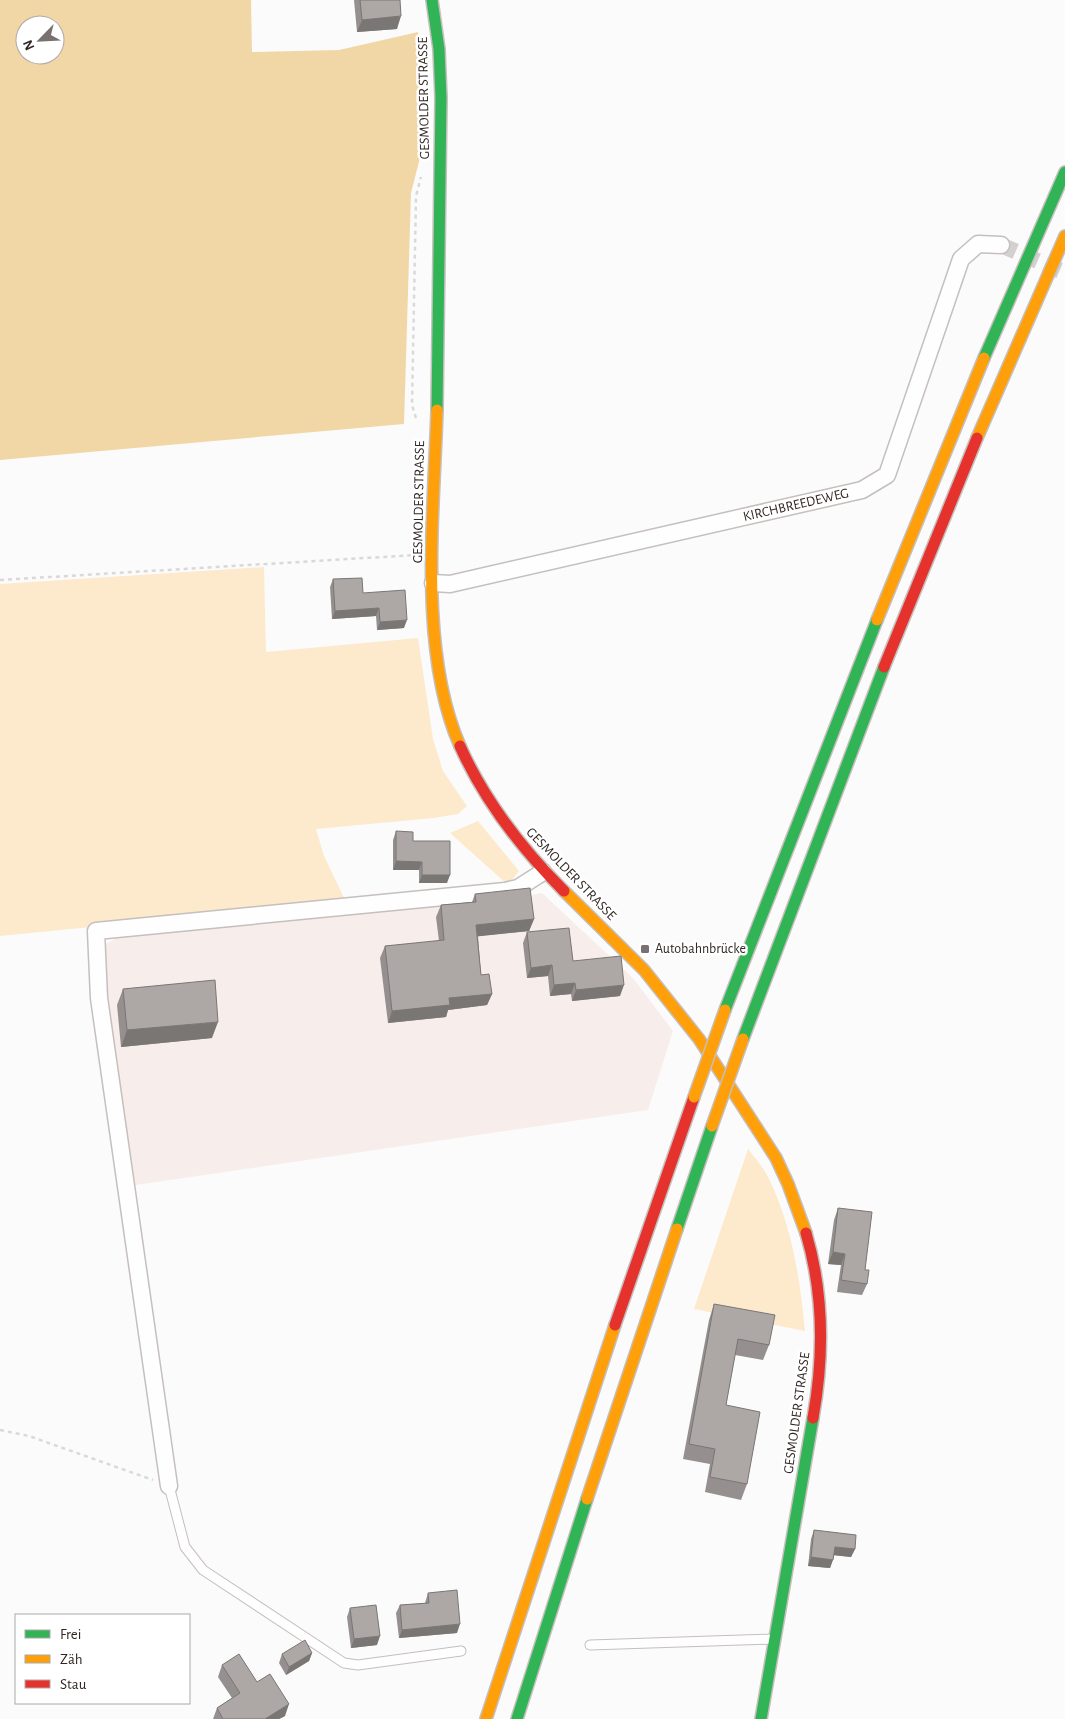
<svg xmlns="http://www.w3.org/2000/svg" width="1065" height="1719" viewBox="0 0 1065 1719" font-family="'Alegreya Sans',sans-serif">
<rect width="100%" height="100%" fill="#fbfbfb"/>
<path fill="#f7eeec" d="M542,893L633,978L673,1031L648,1110L129,1186L106,1007L104,945L118,937L514,898Z"/>
<path fill="#fdeacc" d="M264,567L266,652L418,638L433,739L443,771L467,806L458,814L434,818L316,829L324,856L346,902L0,936V584Z
M478,821L519,871L508,885L450,833Z
M748,1149C755,1158 763,1167 768,1177C792,1225 800,1279 805,1331L694,1309Z"/>
<path fill="#f2d7a6" fill-rule="evenodd" d="M0,0H251L252,52L339,50L418,32L424,142L411,193L404,424L0,460ZM25,25H55V55H25Z"/>
<g fill="none" stroke-linecap="round" stroke-linejoin="round">
<path stroke="#d3d1d0" stroke-width="16" stroke-dasharray="16 8" stroke-linecap="butt" d="M1001,245L1065,273"/>
<g stroke="#c5bfbd" stroke-width="11">
<path id="lane" d="M169,1486L185,1547L203,1570L344,1663L358,1665L461,1651
M590,1645L774,1639"/>
</g>
<g stroke="#c5bfbd" stroke-width="19">
<path id="street" d="M433,583L450,584L862,490L887,475L961,259L978,244L1001,245
M169,1486L99,998L96,931L505,891L518,888L543,872"/>
</g>
<g stroke="#c5bfbd" stroke-width="14">
<path id="fast" d="M432,0L439,49L441,98L437,410
M984,358L1065,172
M725,1010L877,620
M743,1039L884,667
M677,1229L712,1126
M517,1719L587,1499
M761,1719L813,1418"/>
</g>
<g stroke="#c5bfbd" stroke-width="14">
<path id="slow" d="M437,410C434,513 418,651 460,746
M977,438L1065,236
M877,620L984,358
M564,891L644,970L699,1039L776,1158L788,1184L806,1233
M587,1499L677,1229
M486,1719L615,1325"/>
</g>
<g stroke="#c5bfbd" stroke-width="14">
<path id="jam" d="M884,667L977,438
M460,746C485,802 521,848 564,891
M806,1233C824,1294 824,1357 813,1418
M615,1325L694,1097"/>
</g>
<path stroke="#dad9d9" stroke-width="2.5" stroke-dasharray="4 4" stroke-linecap="butt" d="M416,418L412,405L416,196L421,177
M0,580L415,555
M0,1430L29,1436L153,1480"/>
<use href="#lane" stroke="#fefefe" stroke-width="9"/>
<use href="#street" stroke="#fefefe" stroke-width="16"/>
<use href="#fast" stroke="#30b455" stroke-width="11"/>
<use href="#slow" stroke="#ff9f0a" stroke-width="11"/>
<use href="#jam" stroke="#e5322d" stroke-width="11"/>
<g stroke="#c5bfbd" stroke-width="14" stroke-linecap="butt">
<path id="slow-bridge" d="M694,1097L725,1010
M712,1126L743,1039"/>
</g>
<use href="#slow-bridge" stroke="#ff9f0a" stroke-width="11"/>
</g>
<path fill="#95908f" d="M354,0H400L397,29L357,32Z
M333,579L363,593L404,628L377,630L376,616L332,619L330,587Z
M396,831L413,841L447,883H419V870H393V840Z
M475,894L534,919L529,931L478,936L481,975L492,994L487,1005L448,1010L446,1017L388,1023L380,958L385,946L439,941L436,917L441,905L472,902Z
M527,932L573,961L620,996L572,1001L571,994L550,996L548,976L527,978L523,943Z
M123,989L212,1038L121,1047L117,1005Z
M838,1208L865,1270L867,1284L862,1295L837,1292L841,1265L828,1264L834,1220Z
M714,1304L769,1345L763,1360L735,1355L726,1405L747,1484L741,1500L705,1492L710,1464L683,1459L709,1320Z
M814,1530L855,1549L851,1557L834,1555L830,1568L808,1566L811,1539Z
M428,1593L457,1633L399,1638L396,1613L400,1605L425,1603Z
M350,1608L377,1645L351,1648L347,1617Z
M312,1653L309,1661L286,1675L279,1663L282,1654Z
M222,1665L257,1682L285,1716L279,1719H213L217,1708L232,1698L218,1677Z"/>
<path fill="#797674" d="M401,16L397,29L357,32L362,20Z
M379,608L376,616L332,619L335,611Z
M407,620L404,628L377,630L380,622Z
M396,861L422,862L419,870H393Z
M422,875H450L447,883H419Z
M534,919L529,931L472,937L476,925Z
M552,965L548,976L527,978L531,968Z
M575,983L571,994L550,996L554,985Z
M624,985L620,996L572,1001L576,990Z
M492,994L487,1005L448,1010L446,1017L388,1023L392,1011L449,998Z
M218,1022L212,1038L121,1047L127,1030Z
M833,1252L845,1254L841,1265L828,1264Z
M835,1547L855,1549L851,1557L832,1555Z
M811,1557L833,1560L830,1568L808,1566Z
M460,1624L457,1633L399,1638L402,1630Z
M380,1636L377,1645L351,1648L354,1639Z
M312,1653L309,1661L286,1675L289,1667Z
M289,1704L285,1716L279,1719H265Z"/>
<path fill="#ada8a6" stroke="#797674" d="M360,0H400L401,16L362,20Z
M362,578L363,593L405,590L407,620L380,622L379,608L335,611L333,579Z
M396,831L413,832V841H450V875H422V862L396,861Z
M530,888L534,919L476,925L481,975L489,974L492,994L449,998L450,1005L392,1011L385,946L444,940L441,905L476,902L475,894Z
M569,928L573,961L621,956L624,985L576,990L575,983L554,985L552,965L531,968L527,932Z
M215,980L218,1022L127,1030L123,989Z
M838,1208L872,1212L865,1270H869L867,1284L841,1280L845,1254L833,1252Z
M714,1304L775,1315L769,1345L738,1339L726,1405L760,1412L747,1484L710,1477L715,1449L689,1444Z
M814,1530L856,1535L855,1549L835,1547L833,1560L811,1557Z
M457,1590L460,1624L402,1630L400,1605L429,1603L428,1593Z
M376,1605L380,1636L354,1639L350,1608Z
M305,1640L312,1653L289,1667L282,1654Z
M239,1654L257,1682L270,1674L289,1704L265,1719H223L217,1708L240,1693L222,1665Z"/>
<rect fill="#78716f" stroke="#fff" stroke-width="2" x="640" y="944" width="10" height="10" rx="2.5"/>
<g text-anchor="middle" dominant-baseline="central" stroke-width="5" stroke-linejoin="round" paint-order="stroke">
<g font-size="14" fill="#322724" stroke="#fff">
<text transform="translate(424 98) rotate(-91)">GESMOLDER STRASSE</text>
<text transform="translate(419 502) rotate(-89)">GESMOLDER STRASSE</text>
<text transform="translate(796 505) rotate(-13)">KIRCHBREEDEWEG</text>
<text transform="translate(571 874) rotate(46)">GESMOLDER STRASSE</text>
<text transform="translate(797 1413) rotate(-82)">GESMOLDER STRASSE</text>
</g>
<g font-size="14" fill="#322724" stroke="#fff" text-anchor="start">
<text x="655" y="949">Autobahnbrücke</text>
</g>
</g>
<rect x="15" y="1614" width="175" height="90" fill="#ffffff" stroke="#ada9a7"/>
<rect x="25" y="1630" width="25" height="8" fill="#30b455" stroke="#ada9a7"/>
<text x="60" y="1639" font-size="15" fill="#322724">Frei</text>
<rect x="25" y="1655" width="25" height="8" fill="#ff9f0a" stroke="#ada9a7"/>
<text x="60" y="1664" font-size="15" fill="#322724">Zäh</text>
<rect x="25" y="1680" width="25" height="8" fill="#e5322d" stroke="#ada9a7"/>
<text x="60" y="1689" font-size="15" fill="#322724">Stau</text>
<g transform="translate(40 40) rotate(246)"><circle r="24" fill="#ffffff" stroke="#ada9a7"/>
<path d="M0-4L9 19L0 12L-9 19Z" fill="#78716f"/>
<text y="-8" font-size="14" font-weight="bold" text-anchor="middle" fill="#322724">N</text>
</g>
</svg>
